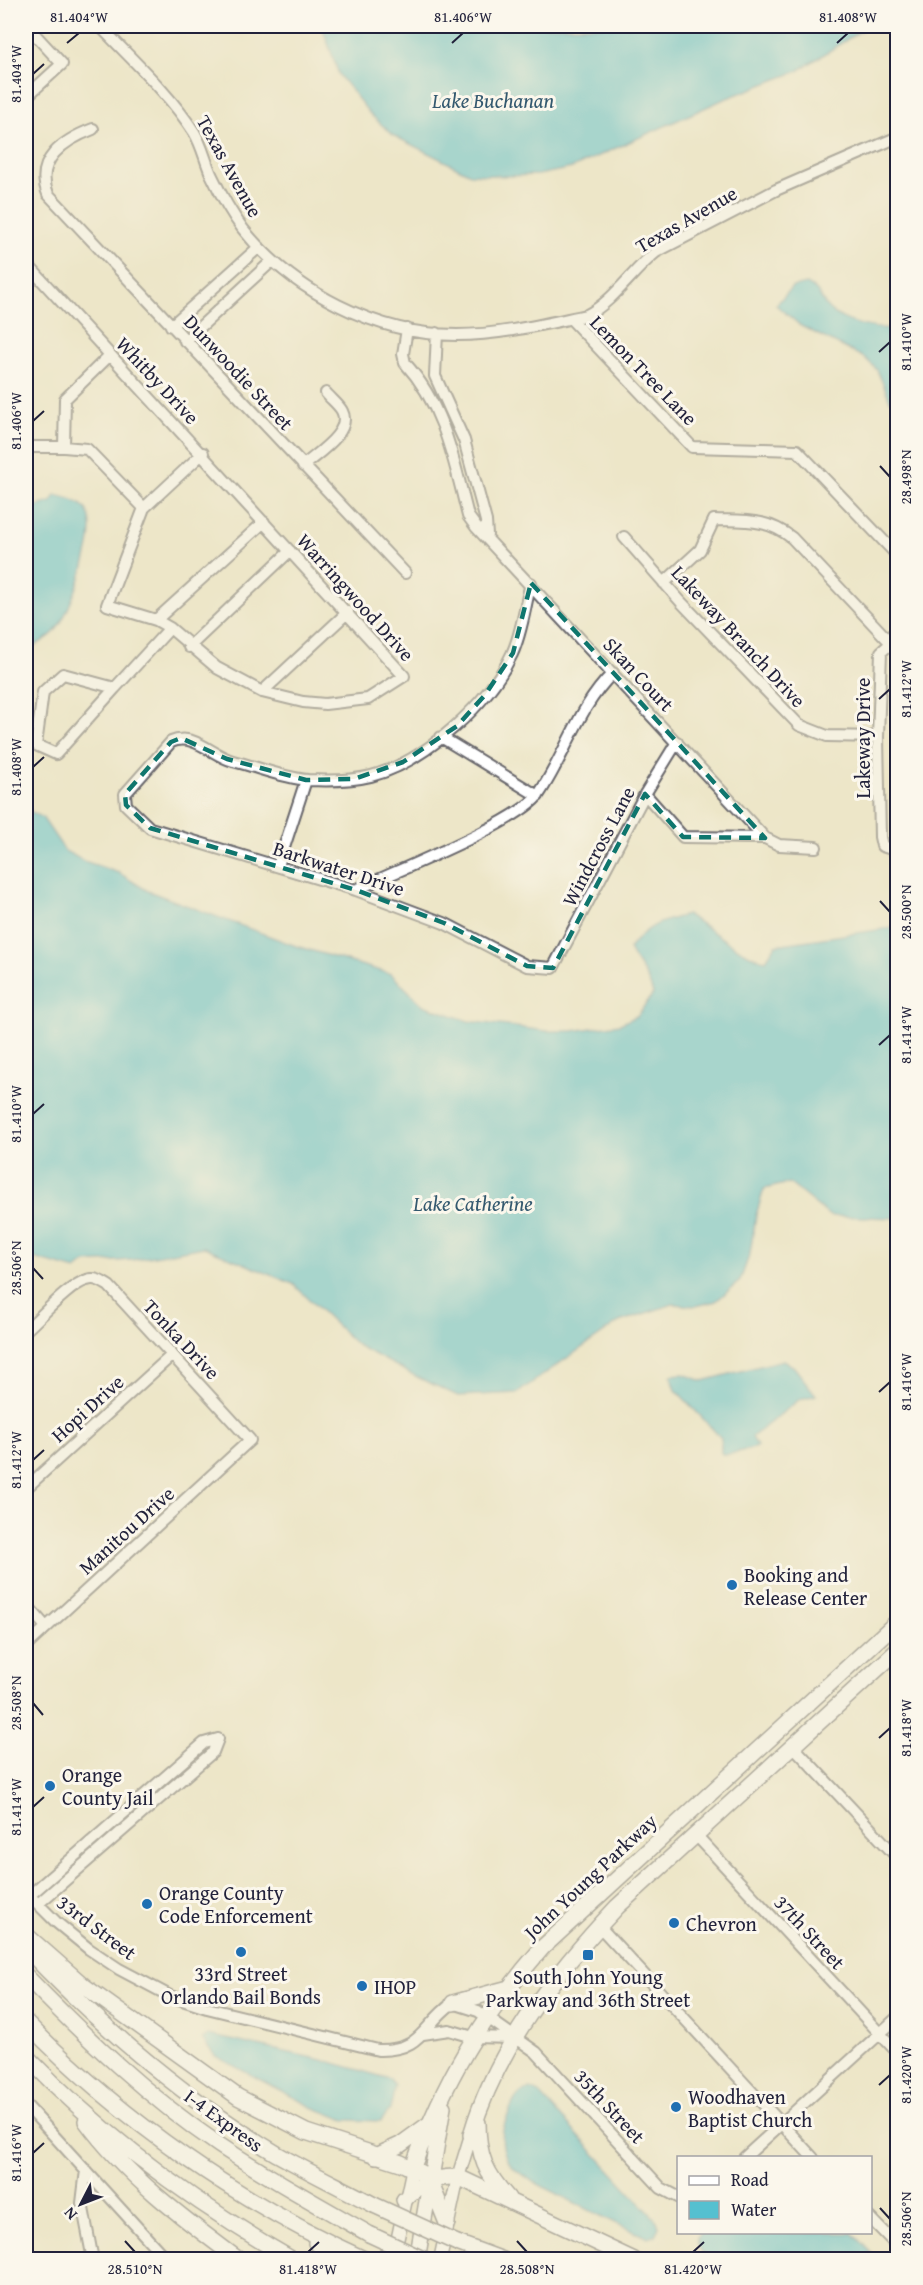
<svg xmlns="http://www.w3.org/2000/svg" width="923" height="2285" viewBox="0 0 923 2285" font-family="'Gentium Book Plus',serif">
<rect width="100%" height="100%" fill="#fbf7ec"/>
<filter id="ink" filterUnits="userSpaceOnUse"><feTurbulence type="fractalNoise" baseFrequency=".0167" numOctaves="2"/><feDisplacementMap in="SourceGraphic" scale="12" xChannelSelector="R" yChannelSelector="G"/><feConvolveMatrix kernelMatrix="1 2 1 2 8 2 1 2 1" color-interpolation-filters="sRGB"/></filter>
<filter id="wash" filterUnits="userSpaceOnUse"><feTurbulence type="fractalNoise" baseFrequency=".008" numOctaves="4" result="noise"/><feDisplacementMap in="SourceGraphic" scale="24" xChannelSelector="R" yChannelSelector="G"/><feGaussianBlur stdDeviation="1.35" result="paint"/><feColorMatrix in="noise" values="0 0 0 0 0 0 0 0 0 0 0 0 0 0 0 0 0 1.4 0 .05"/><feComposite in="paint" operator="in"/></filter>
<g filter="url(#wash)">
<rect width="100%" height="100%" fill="#ede6c8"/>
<path fill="#55c0d0" stroke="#3c7186" stroke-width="1.5" d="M322,26H868L798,71L722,100L572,168L538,175L506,176L470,174L394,136L370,114L339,75Z
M807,284C822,292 819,299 829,309C845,324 876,330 897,328V407L890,400L877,370L865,358L801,326L776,305L792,287Z
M55,495C68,498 84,501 89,515C98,539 71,610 56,630C50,639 35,645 26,650V509L51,502Z
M26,803L31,812L42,817L65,851L84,861L119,873L148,891L296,946L391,974L423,1005L468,1021L547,1031H572L620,1024L637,1016L653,994C648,974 637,966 629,949C646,926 660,921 687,915C709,927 744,958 766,960L776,945L897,927V1218L830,1216L789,1183L764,1189L756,1215L750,1253L740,1281L716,1301L696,1306L673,1304L619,1322L517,1393L458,1396L421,1379L358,1346L293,1284L204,1247L132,1260L85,1263L76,1270L26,1256Z
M783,1360L794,1367L816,1395L800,1399L752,1437L757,1446L754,1448L726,1455L721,1453V1438L676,1390L671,1375L683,1374L703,1381Z
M208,2035L331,2062L390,2079L395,2086L390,2110L381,2121L345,2120L312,2107L215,2056L202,2039Z
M530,2089L539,2093L657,2221L659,2227L655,2235L648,2238C615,2223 584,2208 552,2191C540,2185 523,2178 513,2167C501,2155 500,2135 506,2120C512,2106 514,2093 530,2089Z
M702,2232L852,2233L877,2259H711C701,2254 698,2249 697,2237Z"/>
</g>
<g filter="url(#ink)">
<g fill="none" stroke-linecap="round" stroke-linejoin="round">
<g stroke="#69676c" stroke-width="14">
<path id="minor" d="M100,26C131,59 169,93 194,132C202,145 205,160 211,174C220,193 230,212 243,229C292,291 377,335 457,335C501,335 544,324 587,315C614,301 632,271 656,252L776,190L898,137
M26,97L62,64L27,26
M93,129C64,140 34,160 48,194L405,573
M26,263L404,676L368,699L325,704L303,702L262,692L217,668L170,628L156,620L107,605L144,508L203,453
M571,319L692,447L797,450L898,556
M171,326L259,247
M407,329L403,354L405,363C445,407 454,462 468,516L476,527L765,838L779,845L816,847
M437,333L435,376L464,440L486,521L487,535
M185,341L272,261
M110,355L65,399L64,447L87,449L144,508
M26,447H64
M303,466C316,454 353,432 342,411C339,405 331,399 326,393
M624,537L681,602L799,725L827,736L878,737
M531,583C525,605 522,633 512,654C489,703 425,762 371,776C351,781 329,781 308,780C284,778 257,767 233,761C211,755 194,732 171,742L125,794L126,805L150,828L356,890L444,923L527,966L553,968L645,794L677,742
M664,583L700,550L714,520C745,521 767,518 792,538L891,643
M156,620L264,522
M898,637L881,652L878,737L880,837L882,846L898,851
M189,647L290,551
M63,674L115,688L56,754L36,745L43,692Z
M115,688L170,628
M262,692L348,612
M441,737L538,796
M645,794L683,837L765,838
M278,866L306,780
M356,890C393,872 519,823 539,794C566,754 578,707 613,673
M26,1330C40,1318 70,1284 87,1280C96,1277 102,1282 109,1286L250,1440L26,1646
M26,1488L172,1355
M26,1604L46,1627
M793,1746L898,1858
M696,1835L898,2053
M26,1892L56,1922L89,1949L119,1969L170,1996L207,2008L378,2050C423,2051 422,2025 453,2003L478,2011L536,2052L661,2188L678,2197
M29,1896L204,1743L218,1739
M38,1904L213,1752L218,1739
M599,1926L813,2158
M423,2034L449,2030L473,2037L514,2038
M26,2105L167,2260
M744,2158L898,2017
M86,2170L82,2203L93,2260
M870,2218L898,2247"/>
</g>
<g stroke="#69676c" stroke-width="15">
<path id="major" d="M393,2260L413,2167
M440,2260L458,2177L471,2135"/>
</g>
<g stroke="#69676c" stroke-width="18">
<path id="highway" d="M26,1935L84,1986L238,2097L306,2132L401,2163L421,2173L430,2181L447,2223
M26,1948C100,2026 184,2098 277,2154C309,2172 342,2188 374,2205
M26,1976C85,2037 148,2097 219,2145C267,2177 318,2205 369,2234
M453,2003L509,1988
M26,2022C121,2120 240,2203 366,2260
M26,2056C104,2137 195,2204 293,2260
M86,2121C127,2177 184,2219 239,2260
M478,2123C478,2156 486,2174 508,2198
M471,2135C497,2047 555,1973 617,1907L898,1650
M376,2156L400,2145L429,2124
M413,2167C444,2080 481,2018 542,1948L898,1621
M404,2200C418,2184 436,2176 458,2177L634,2260
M316,2243L340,2260
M457,2243L503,2260
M417,2260L443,2107"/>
</g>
<use href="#minor" stroke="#fff" stroke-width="10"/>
<use href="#major" stroke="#fff" stroke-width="12"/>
<use href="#highway" stroke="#fff" stroke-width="15"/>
<g stroke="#69676c" stroke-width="18" stroke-linecap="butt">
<path id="highway-bridge" d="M374,2205L457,2243
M369,2234L425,2260"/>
</g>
<use href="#highway-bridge" stroke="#fff" stroke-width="15"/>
</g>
</g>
<path d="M0 0H923V2285H0ZM531,583L765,838L683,837L645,794L553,968L527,966L444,923L356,890L150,828L126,805L125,794L171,742L181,738L227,759L306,780L354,779L403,762L457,726L485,695L513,653Z" fill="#ede6c8" fill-opacity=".55" fill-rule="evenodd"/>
<path fill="none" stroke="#0f766e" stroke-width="4.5" stroke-dasharray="12 8" stroke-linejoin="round" d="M531,583L765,838L683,837L645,794L553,968L527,966L444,923L356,890L150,828L126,805L125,794L171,742L181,738L227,759L306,780L354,779L403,762L457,726L485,695L513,653Z"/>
<path fill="none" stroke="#22223b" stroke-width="2" d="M67,43L79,33M452,43L463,33M837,43L848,33M33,74L44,64M879,352L890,342M33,421L44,411M880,466L890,477M879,699L890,689M33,767L44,757M880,901L890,912M879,1045L890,1035M33,1114L44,1104M33,1268L43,1279M879,1392L890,1382M33,1460L44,1450M33,1703L43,1715M879,1738L890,1728M33,1807L44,1797M879,2085L890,2075M33,2153L44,2143M880,2208L890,2219M125,2241L135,2252M517,2241L527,2252M308,2252L319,2242M693,2252L704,2242"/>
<g fill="#1f6fb2" stroke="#fbf7ec" stroke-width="2">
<circle cx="732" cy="1585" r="6"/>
<circle cx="50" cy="1786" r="6"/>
<circle cx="147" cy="1904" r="6"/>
<circle cx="674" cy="1923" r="6"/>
<circle cx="241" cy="1952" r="6"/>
<rect x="582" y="1949" width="12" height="12" rx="3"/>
<circle cx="362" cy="1986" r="6"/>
<circle cx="676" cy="2107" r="6"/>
</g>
<g text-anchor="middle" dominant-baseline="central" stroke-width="6" stroke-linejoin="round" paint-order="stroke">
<g font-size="20" fill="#22223b" stroke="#fbf7ec">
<text transform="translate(230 166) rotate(61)">Texas Avenue</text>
<text transform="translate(686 219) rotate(-30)">Texas Avenue</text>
<text transform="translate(644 370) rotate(46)">Lemon Tree Lane</text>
<text transform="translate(239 372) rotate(47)">Dunwoodie Street</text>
<text transform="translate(158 380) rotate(47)">Whitby Drive</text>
<text transform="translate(356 597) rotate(48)">Warringwood Drive</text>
<text transform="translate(739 636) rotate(47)">Lakeway Branch Drive</text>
<text transform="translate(639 674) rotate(47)">Skan Court</text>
<text transform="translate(862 738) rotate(-90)">Lakeway Drive</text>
<text transform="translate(598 846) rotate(-62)">Windcross Lane</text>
<text transform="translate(339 868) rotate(18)">Barkwater Drive</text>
<text transform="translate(182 1339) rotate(47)">Tonka Drive</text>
<text transform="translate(87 1408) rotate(-42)">Hopi Drive</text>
<text transform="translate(126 1530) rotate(-42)">Manitou Drive</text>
<text transform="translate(590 1876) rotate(-43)">John Young Parkway</text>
<text transform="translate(97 1927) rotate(37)">33rd Street</text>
<text transform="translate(810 1932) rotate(47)">37th Street</text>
<text transform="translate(610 2106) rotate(47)">35th Street</text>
<text transform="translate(224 2120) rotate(36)">I-4 Express</text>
</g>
<g font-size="20" fill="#22223b" stroke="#fbf7ec" text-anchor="start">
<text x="744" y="1574">Booking and<tspan x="744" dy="23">Release Center</tspan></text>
<text x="62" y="1774">Orange<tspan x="62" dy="23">County Jail</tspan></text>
<text x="159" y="1892">Orange County<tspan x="159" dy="23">Code Enforcement</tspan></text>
<text x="686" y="1923">Chevron</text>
<text x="241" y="1973" text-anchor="middle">33rd Street<tspan x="241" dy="23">Orlando Bail Bonds</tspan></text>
<text x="588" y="1976" text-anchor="middle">South John Young<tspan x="588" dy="23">Parkway and 36th Street</tspan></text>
<text x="374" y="1986">IHOP</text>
<text x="688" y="2096">Woodhaven<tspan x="688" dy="23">Baptist Church</tspan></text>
</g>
<g font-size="21" font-style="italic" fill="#34596f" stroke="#fbf7ec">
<text x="493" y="100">Lake Buchanan</text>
<text x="473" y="1203">Lake Catherine</text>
</g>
</g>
<rect width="923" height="2285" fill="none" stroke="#fbf7ec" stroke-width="66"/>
<rect x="677" y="2156" width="195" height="78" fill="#fbf7ec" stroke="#a4a2a5" stroke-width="1.5"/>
<rect x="689" y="2176" width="30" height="9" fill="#ffffff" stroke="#a4a2a5" stroke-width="1.5"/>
<text x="731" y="2186" font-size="18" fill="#22223b">Road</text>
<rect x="689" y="2201" width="30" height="18" fill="#55c0d0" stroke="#a4a2a5" stroke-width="1.5"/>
<text x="731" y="2216" font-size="18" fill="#22223b">Water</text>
<g transform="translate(81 2204) rotate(228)" stroke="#fbf7ec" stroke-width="4.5" paint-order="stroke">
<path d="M0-4.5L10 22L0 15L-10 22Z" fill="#22223b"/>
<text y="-9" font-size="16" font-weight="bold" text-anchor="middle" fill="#22223b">N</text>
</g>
<rect x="33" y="33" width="857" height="2219" fill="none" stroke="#22223b" stroke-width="2"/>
<g font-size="15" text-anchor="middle" fill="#22223b">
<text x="79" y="22">81.404°W</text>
<text x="463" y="22">81.406°W</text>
<text x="848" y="22">81.408°W</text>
<text transform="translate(16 74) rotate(-90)" y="5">81.404°W</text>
<text transform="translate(906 342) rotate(-90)" y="5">81.410°W</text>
<text transform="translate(16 421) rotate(-90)" y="5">81.406°W</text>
<text transform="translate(906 477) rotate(-90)" y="5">28.498°N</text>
<text transform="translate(906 689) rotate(-90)" y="5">81.412°W</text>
<text transform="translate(16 767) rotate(-90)" y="5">81.408°W</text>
<text transform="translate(906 912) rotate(-90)" y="5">28.500°N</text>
<text transform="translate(906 1035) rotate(-90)" y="5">81.414°W</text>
<text transform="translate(16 1114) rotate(-90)" y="5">81.410°W</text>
<text transform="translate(16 1268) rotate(-90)" y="5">28.506°N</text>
<text transform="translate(906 1382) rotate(-90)" y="5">81.416°W</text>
<text transform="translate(16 1460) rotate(-90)" y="5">81.412°W</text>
<text transform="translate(16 1703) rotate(-90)" y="5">28.508°N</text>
<text transform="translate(906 1728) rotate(-90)" y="5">81.418°W</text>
<text transform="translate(16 1807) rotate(-90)" y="5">81.414°W</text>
<text transform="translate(906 2075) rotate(-90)" y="5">81.420°W</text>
<text transform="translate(16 2153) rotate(-90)" y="5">81.416°W</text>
<text transform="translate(906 2219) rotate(-90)" y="5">28.506°N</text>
<text x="135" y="2274">28.510°N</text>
<text x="308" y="2274">81.418°W</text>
<text x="527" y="2274">28.508°N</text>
<text x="693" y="2274">81.420°W</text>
</g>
</svg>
